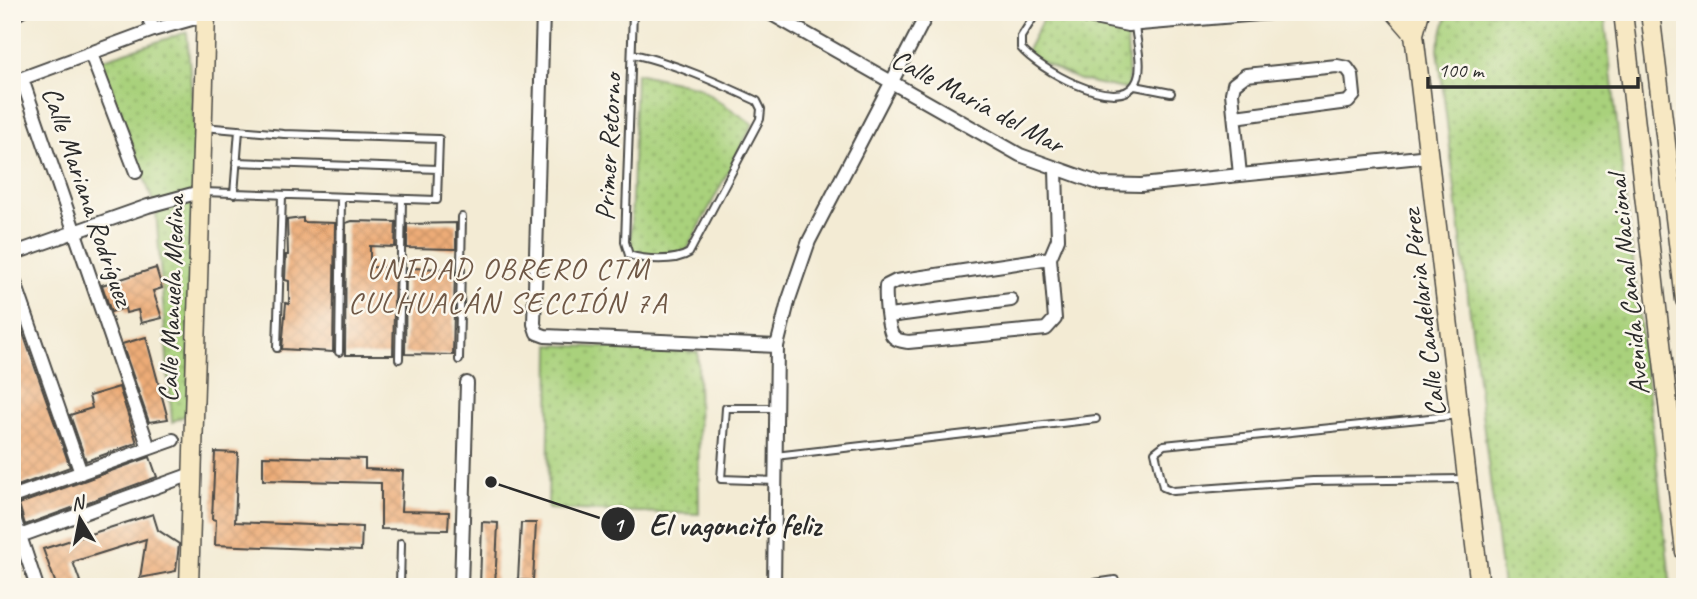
<svg xmlns="http://www.w3.org/2000/svg" width="1697" height="599" viewBox="0 0 1697 599" font-family="Caveat,sans-serif">
<defs>
<pattern id="park-dots" width="8" height="8" patternUnits="userSpaceOnUse" patternTransform="scale(1.75)"><rect width="8" height="8" fill="#a9d17b"/><path d="M2 2h.1M6 6h.1" fill="none" stroke="#8aaa65" stroke-width="1.8" stroke-linecap="round"/></pattern>
<pattern id="building-cross-hatch" width="8" height="8" patternUnits="userSpaceOnUse" patternTransform="scale(1.75)"><rect width="8" height="8" fill="#edac77"/><path d="M0 0l8 8M0 8l8-8" fill="none" stroke="#cb9467"/></pattern>
</defs>
<rect width="100%" height="100%" fill="#fbf7ec"/>
<filter id="ink" filterUnits="userSpaceOnUse"><feTurbulence type="fractalNoise" baseFrequency=".0143" numOctaves="2"/><feDisplacementMap in="SourceGraphic" scale="14" xChannelSelector="R" yChannelSelector="G"/><feConvolveMatrix kernelMatrix="1 2 1 2 8 2 1 2 1" color-interpolation-filters="sRGB"/></filter>
<filter id="wash" filterUnits="userSpaceOnUse"><feTurbulence type="fractalNoise" baseFrequency=".00686" numOctaves="4" result="noise"/><feDisplacementMap in="SourceGraphic" scale="28" xChannelSelector="R" yChannelSelector="G"/><feGaussianBlur stdDeviation="1.57" result="paint"/><feColorMatrix in="noise" values="0 0 0 0 0 0 0 0 0 0 0 0 0 0 0 0 0 1.4 0 .05"/><feComposite in="paint" operator="in"/></filter>
<g filter="url(#wash)">
<rect width="100%" height="100%" fill="#f3ebd4"/>
<path fill="url(#park-dots)" stroke="#6a7e53" stroke-width="2" d="M1448,12H1604L1671,587H1503L1438,48Z
M1045,15L1127,33L1129,90L1079,80L1025,54Z
M187,32L197,166L188,414L172,422L156,210L101,60Z
M636,73L698,87L753,124L684,256H630Z
M550,345L698,352L699,514L548,509Z"/>
<g id="blocks">
<path fill="url(#building-cross-hatch)" d="M303,218V222L335,223L333,352L282,349L286,303L289,304V281L285,280L286,255H288L287,220Z
M352,221L396,222L395,247L370,246V267L395,268L393,355H345L346,223Z
M456,223V249L407,248V224Z
M156,268L162,288L153,291L162,318L141,323L138,310L126,313L125,308L111,312L102,285Z
M406,268L455,269L453,355L405,354Z
M12,302L70,467L12,488Z
M146,337L168,419L149,422L122,344Z
M119,387L137,443L86,461L70,415L92,408L89,396Z
M215,452L238,453L235,522L362,527L361,551L215,545L216,520L212,519Z
M263,456L365,459V469L403,471L401,511L449,512L448,530L381,529V483L263,480Z
M150,457L157,477L25,525L19,504Z
M153,514L158,530L179,544L176,571L140,578L146,539L73,562L82,587H57L43,549Z
M482,522L498,523L495,587H480Z
M521,523H536L533,581L518,580Z"/>
</g>
</g>
<g filter="url(#ink)">
<use href="#blocks" fill-opacity="0" stroke="#494844" stroke-width="2"/>
<g fill="none" stroke-linecap="round" stroke-linejoin="round">
<g stroke="#494844" stroke-width="10">
<path id="lane" d="M633,12L625,242L629,255C644,260 675,262 689,253L760,119L761,109L757,101C716,82 677,64 633,54
M1037,12L1021,37V48C1037,68 1116,114 1135,84C1145,70 1136,41 1135,25
M1135,86L1171,93
M236,162L438,169
M202,192L437,200L439,139L284,134L203,127
M234,194L239,130
M277,348L282,196
M339,352L341,197
M399,359L402,199
M459,360L462,217
M1459,415L1164,445L1155,452L1163,487L1173,491L1313,481L1464,479
M775,456L1096,419
M776,481L721,479L726,408H776
M400,587L401,543
M1067,587L1115,580"/>
</g>
<g stroke="#494844" stroke-width="16">
<path id="street" d="M147,12L153,30
M543,12L534,324L537,333L545,336L777,346
M768,12L1020,155L1101,184L1141,185L1430,156
M1064,12L1128,25L1283,12
M12,15L20,12
M91,54L136,172
M22,79L149,448
M12,82L153,30L206,15
M1235,117L1348,102L1354,95L1352,75L1347,68L1337,66L1246,75L1234,84L1232,93L1240,175
M12,254L148,206L200,192
M1050,258L896,281L886,286C885,299 887,323 892,335C896,341 903,341 908,342L1046,329L1055,319L1050,258L1058,239L1056,170
M12,274L81,473
M889,316L1011,300
M12,497L173,440
M12,512L37,587
M20,536L186,476
M461,587L467,383
M774,587L777,346L788,302L809,241L928,12"/>
</g>
<g stroke="#494844" stroke-width="21">
<path id="secondary" d="M1395,12L1414,34
M1420,12L1414,34L1480,587
M1623,12L1685,552
M1650,12L1685,300
M189,587L206,12"/>
</g>
<use href="#lane" stroke="#fff" stroke-width="6"/>
<use href="#street" stroke="#fff" stroke-width="12"/>
<use href="#secondary" stroke="#f7e8c3" stroke-width="18"/>
</g>
</g>
<g text-anchor="middle" dominant-baseline="central" stroke-width="5" stroke-linejoin="round" paint-order="stroke">
<g font-size="28" fill="#2b2b2b" stroke="#fbf7ec">
<text transform="translate(978 101) rotate(28)">Calle María del Mar</text>
<text transform="translate(608 147) rotate(-87)">Primer Retorno</text>
<text transform="translate(88 196) rotate(71)">Calle Mariana Rodríguez</text>
<text transform="translate(1628 285) rotate(-96)">Avenida Canal Nacional</text>
<text transform="translate(171 299) rotate(-88)">Calle Manuela Medina</text>
<text transform="translate(1423 313) rotate(-97)">Calle Candelaria Pérez</text>
</g>
<g font-size="30" letter-spacing="2" fill="#6f5846" stroke="#fbf7ec">
<text x="508" y="268">UNIDAD OBRERO CTM<tspan x="508" dy="34">CULHUACÁN SECCIÓN 7A</tspan></text>
</g>
</g>
<path fill="none" stroke="#2b2b2b" stroke-width="2.5" d="M491 482L618 524"/>
<g fill="#2b2b2b" stroke="#fbf7ec" stroke-width="2.5">
<circle cx="491" cy="482" r="7"/>
<circle cx="618" cy="524" r="18"/>
</g>
<g font-size="21" text-anchor="middle" font-weight="bold" fill="#fff">
<text x="618" y="532">1</text>
</g>
<g font-size="30" text-anchor="middle" font-weight="bold" fill="#2b2b2b" stroke="#fbf7ec" stroke-width="5" stroke-linejoin="round" paint-order="stroke">
<text x="735" y="535">El vagoncito feliz</text>
</g>
<rect width="1697" height="599" fill="none" stroke="#fbf7ec" stroke-width="42"/>
<g transform="translate(80 519) rotate(350)" stroke="#fbf7ec" stroke-width="5" paint-order="stroke">
<path d="M0-5L12 26L0 18L-12 26Z" fill="#2b2b2b"/>
<text y="-10" font-size="19" font-weight="bold" text-anchor="middle" fill="#2b2b2b">N</text>
</g>
<path d="M1428 77v10h210v-10" fill="none" stroke="#2b2b2b" stroke-width="3.5"/>
<text x="1438" y="77" font-size="21" fill="#2b2b2b" stroke="#fbf7ec" stroke-width="5" paint-order="stroke">100 m</text>
</svg>
